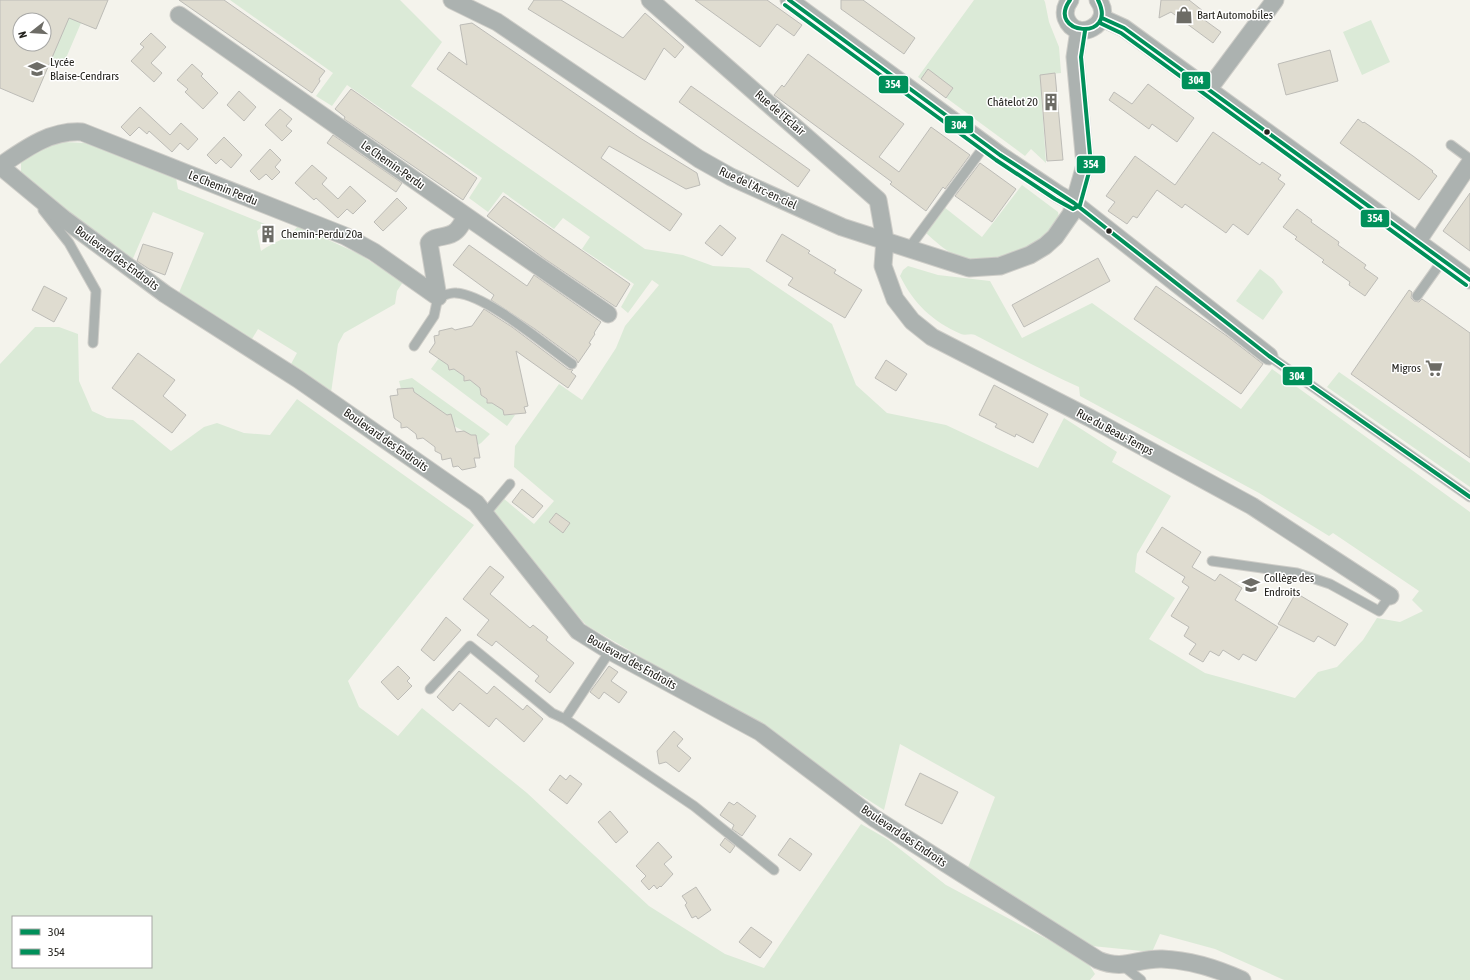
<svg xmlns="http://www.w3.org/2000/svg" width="1470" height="980" viewBox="0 0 1470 980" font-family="'Asap Condensed',sans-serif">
<rect width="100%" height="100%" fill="#f4f3ec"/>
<path fill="#dbead7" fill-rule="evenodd" d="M75,0H108L96,29L81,23L63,65L50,61Z
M230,0H400L442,42L411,86L645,249L683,255L713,266L749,268L832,324L856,385L887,413L946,425L1038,468L1064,418L1117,452L1112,462L1171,496L1137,554L1135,572L1175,598L1149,639L1205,673L1295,698L1318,672L1337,667L1363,640L1377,618L1400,622L1423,611L1412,600L1419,591L1333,533L1329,536L1259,493L1080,396L1079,387C1044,371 1010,353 975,335C971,333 965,336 961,334C932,321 914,304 900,276L903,270L908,266L938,275L990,281L1022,338L1092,303L1241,409L1272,369L1470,512V980H1284L1215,949L1160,934L1152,952L1092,946L967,870L995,797L900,744L884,810L675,677L586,625L491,513L503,498L534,524L554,501L514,467L515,446L559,384L582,400L616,348L625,326L659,285L652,280L628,313L621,307L634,284L582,249L590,237L563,218L554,229L503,192L488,212L469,198L482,178L347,85L332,106L316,96L333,73Z
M974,0H1044L1045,2L1049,22L1059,47L1061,73L1040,75L1046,163L1031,149L1025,156L918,77Z
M1371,20L1390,62L1362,75L1343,32Z
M64,142L85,143L169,173L176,178L178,189L265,224L257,231L261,251C275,241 288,239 298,226L359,254L403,282L397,291L395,304L344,333L338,344L331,393L291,364L297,353L258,329L252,339L178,295L204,233L153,212L131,263L21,175V163C35,147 44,146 64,142Z
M1022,185L1058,212L1059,217C1041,246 1005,263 971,260C953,258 938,244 926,233L944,207L982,237Z
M1260,269L1273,279L1283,292L1263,320L1236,301Z
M35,327H59L78,334L79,381L92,411L107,418L133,420L171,451L204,427L217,423L244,433L270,435L297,399L474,525L348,681L359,707L398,736L422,708L527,793L649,906L725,954L764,968L861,824L887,839L946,885L1086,960L1095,974L1090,980H0V364ZM13,917H151V967H13Z
M439,358L448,365L449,370L454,369L464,376V381L470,380L480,388L481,395L486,399L487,403H492L503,410L504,415H515L507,426L431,369Z
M1339,372L1470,463V487L1327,387Z
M412,378L490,434L481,443L478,445L476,435H471L454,426L451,415H447L414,392L413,388L401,389L399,381Z"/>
<path fill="#dfdcd0" stroke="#bdbcb7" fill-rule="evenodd" d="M0,0H108L96,29L69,18L33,102L0,88ZM20,20H44V44H20Z
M179,0H224L325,71L319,79L320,81L312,93Z
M534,0H561L623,38L645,13L684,47L675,58L664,48L645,80L528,9Z
M695,0H767L802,25L794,36L777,24L760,47Z
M841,0H863L915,38L904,54L841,9Z
M1161,0H1189L1203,11L1199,16L1221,32L1213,43L1171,12L1159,18Z
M472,23L640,138L697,173L700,185L686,189L609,146L601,158L682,214L670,231L437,69L449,52L467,65L460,25Z
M151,33L166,47L151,63L162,73L154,82L131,61L144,47L140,44Z
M1330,50L1338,81L1286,95L1278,64Z
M808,54L904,124L879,157L899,172L931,127L970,155L945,189L943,187L926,211L890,184L892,182L774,95L782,85L784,87Z
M192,64L203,74L201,76L218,93L203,109L185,92L188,89L177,80Z
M928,69L953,88L946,98L921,79Z
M1055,73L1063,160L1047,161L1040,75Z
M1148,84L1194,118L1177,142L1152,124L1149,129L1109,100L1114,92L1132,104Z
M691,86L810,170L798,187L679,102Z
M351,89L477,178L463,200L344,119L345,117L335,109Z
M239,91L256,107L244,121L227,105Z
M140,107L170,135L181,123L198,139L188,150L180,143L172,152L149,131L147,134L139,127L130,136L121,127Z
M280,109L292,119L286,126L292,131L282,141L265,125Z
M1358,119L1363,123L1364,122L1413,156L1433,171L1432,172L1437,176L1419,200L1340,143Z
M1213,132L1260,165L1262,162L1281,175L1278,179L1285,184L1248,235L1233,224L1226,233L1185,204L1182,208L1157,190L1137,218L1133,216L1127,224L1108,211L1115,202L1106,196L1135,156L1175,185Z
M333,135L402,183L396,192L327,143Z
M224,137L242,155L231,168L221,159L216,164L207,155Z
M270,149L281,160L275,167L280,172L272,180L266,174L259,180L250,171Z
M980,163L1016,189L992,222L955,196Z
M312,165L327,178L322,184L338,199L350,186L366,201L353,214L347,209L338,218L316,198L314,200L295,183Z
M1470,193V251L1443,231Z
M504,196L630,284L616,307L545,259L487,216Z
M397,198L407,208L383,231L374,222Z
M1297,209L1312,220L1311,222L1339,242L1338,245L1366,265L1364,268L1378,278L1365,296L1349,285L1350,282L1322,262L1324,260L1295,239L1297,237L1283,227Z
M720,225L736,238L722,256L705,243Z
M782,234L810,251L808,253L836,270L834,273L862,290L845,318L788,285L793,278L766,261Z
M143,244L173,253L165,275L149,269L137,261Z
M469,245L527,286L534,275L601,322L594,333L595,334L589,343L591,344L578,363L576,359L535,329L491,300L494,295L453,265Z
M1098,258L1110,281L1024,327L1012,305Z
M44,286L67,298L54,322L32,310Z
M1156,286L1227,336L1263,364L1241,394L1134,319Z
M1409,290L1412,292L1411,298L1414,301L1419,302L1422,299L1470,333V458L1351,374Z
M484,309L512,327L568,369L573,370L571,372L576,376L568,388L516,351L528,406L524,407L526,413L504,415L503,410L492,403H487V399L481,395L480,388L470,380L464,381V376L454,369L449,370L448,365L429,352L435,343L434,336L439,335V331L452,328L455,330L472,326Z
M138,353L175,380L163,396L186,415L172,433L112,388Z
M886,360L907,374L896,391L875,378Z
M994,385L1048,414L1033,443L1016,434L1015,437L995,427L997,424L979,415Z
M413,388L414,392L447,415L451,414L456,432L464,431L471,435H476L480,458H474L476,467L462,470L458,466L453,467L451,458L442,460L441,454L435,451V447L423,438L417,439L416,434L407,427L401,428V423L394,418L390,396L398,395L397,389Z
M522,489L543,506L533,518L512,502Z
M556,513L570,523L563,533L549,522Z
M1162,527L1201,552L1192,567L1215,581L1220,574L1242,588L1235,600L1278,627L1256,661L1243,654L1239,660L1223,650L1219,656L1210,651L1203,662L1189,654L1196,644L1184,636L1189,627L1171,616L1189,587L1182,582L1185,577L1146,552Z
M490,566L504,577L490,594L530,628L533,625L548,637L546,640L574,663L550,693L535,681L539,676L496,641L492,646L477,635L489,620L463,599Z
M1296,593L1348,624L1335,646L1318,636L1314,642L1278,624Z
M446,617L461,630L434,661L421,650Z
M398,666L410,678L407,681L412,686L398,700L381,682Z
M609,666L618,672L611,681L627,692L619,703L604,692L599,699L590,692Z
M459,671L487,694L494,686L523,710L527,705L543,719L524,742L496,718L489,727L460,703L453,711L437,697Z
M674,731L683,739L677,746L691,758L679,772L666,762L659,764L657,751Z
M920,773L958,792L942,824L905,805Z
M560,775L566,780L570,775L582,784L567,804L549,790Z
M729,802L734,805L737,802L756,816L742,836L732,829L734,825L720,815Z
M610,811L628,832L616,843L598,822Z
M725,838L735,846L730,853L720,845Z
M790,838L812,854L800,871L778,855Z
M658,842L672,857L664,864L673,874L661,887L660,886L657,889L654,885L649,890L641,881L646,876L636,866Z
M696,887L711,910L698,919L696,916L692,918L685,905L687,903L682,896Z
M751,927L772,942L760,958L739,942Z"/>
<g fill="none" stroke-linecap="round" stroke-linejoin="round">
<g stroke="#cecdc8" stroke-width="11">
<path id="lane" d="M1451,145L1470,159
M43,210L69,243L96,291L93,343
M909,248L986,144
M1417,296L1442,261
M414,346L434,316L438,297C443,296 451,292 456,293C487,295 545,345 572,364
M1269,356L1470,497
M485,514L510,484
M1212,561L1297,573L1330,584L1379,611L1390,596
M430,689L470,646L552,713L565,719L694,806L774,870
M565,719L610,651
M1122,965L1141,980"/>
</g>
<g stroke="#cecdc8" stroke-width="19">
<path id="street" d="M452,0L497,22L699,159L731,177L842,227L969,268L1000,266L1030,255L1045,246L1055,237L1071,214L1085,165L1075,57L1079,30
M650,0L878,200L885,240L883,266L895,299L912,321L932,337L1090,418L1252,506L1390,596
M789,0L1000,155L1058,194L1074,203L1269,356
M1070,0C1066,5 1064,11 1066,18C1076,45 1116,23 1098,0
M179,15C322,115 464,216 608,314
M1102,18L1124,28L1470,280
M1208,90L1275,0
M0,166L64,219L165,294L298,379L476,503L578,631L610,651L760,732L874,818L1098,960C1124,971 1137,958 1162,959C1189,960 1218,969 1242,980
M0,166C25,149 50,130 82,132L345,236L374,252L438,297
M1417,242L1470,163
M438,297L429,243C435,234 448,239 456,231C460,228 462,222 466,218"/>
</g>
<use href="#lane" stroke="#acb2b0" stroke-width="9"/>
<use href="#street" stroke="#acb2b0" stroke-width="17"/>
<g stroke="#fff" stroke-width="7">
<path id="bus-1" d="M789,0L1000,155L1074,203L1269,356L1470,497
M1070,0C1045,35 1119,42 1098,0
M1102,18L1124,28L1470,280"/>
</g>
<g stroke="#fff" stroke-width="7">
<path id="bus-2" d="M785,5L996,160L1055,199L1073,209L1080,205L1091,165L1081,57L1085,31
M1100,23L1121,33L1466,285"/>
</g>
<use href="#bus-1" stroke="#00905a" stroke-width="4"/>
<use href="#bus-2" stroke="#00905a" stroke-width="4"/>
</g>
<defs>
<g id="shop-bare" transform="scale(1.38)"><path d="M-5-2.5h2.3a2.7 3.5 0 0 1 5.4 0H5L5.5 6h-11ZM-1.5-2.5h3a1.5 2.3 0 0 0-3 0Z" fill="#6d6c66" stroke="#fff" stroke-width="2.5" paint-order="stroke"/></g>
<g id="school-bare" transform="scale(1.38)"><path d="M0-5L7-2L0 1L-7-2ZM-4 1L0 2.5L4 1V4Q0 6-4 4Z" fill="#6d6c66" stroke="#fff" stroke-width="2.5" paint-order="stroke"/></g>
<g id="building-bare" transform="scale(1.38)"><path d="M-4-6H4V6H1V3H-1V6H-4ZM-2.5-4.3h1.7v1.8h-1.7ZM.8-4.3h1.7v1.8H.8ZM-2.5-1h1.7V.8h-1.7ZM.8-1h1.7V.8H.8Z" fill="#6d6c66" stroke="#fff" stroke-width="2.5" paint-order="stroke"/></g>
<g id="supermarket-bare" transform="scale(1.38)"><path d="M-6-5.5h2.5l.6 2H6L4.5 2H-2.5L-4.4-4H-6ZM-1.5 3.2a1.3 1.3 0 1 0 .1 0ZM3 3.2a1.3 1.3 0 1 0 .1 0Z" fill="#6d6c66" stroke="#fff" stroke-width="2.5" paint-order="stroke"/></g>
</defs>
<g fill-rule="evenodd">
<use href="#shop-bare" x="1184" y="15"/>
<use href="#school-bare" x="37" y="69"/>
<use href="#building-bare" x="1051" y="102"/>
<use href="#building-bare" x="268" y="234"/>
<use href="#supermarket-bare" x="1434" y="368"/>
<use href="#school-bare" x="1251" y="585"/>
</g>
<g fill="#24231e" stroke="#fff" stroke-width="1.5">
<circle cx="1267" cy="132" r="3.5"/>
<circle cx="1109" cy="231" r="3.5"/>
</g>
<g text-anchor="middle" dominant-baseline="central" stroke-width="3" stroke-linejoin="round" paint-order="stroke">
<g font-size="12" fill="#24231e" stroke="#fff" text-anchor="start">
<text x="1197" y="15">Bart Automobiles</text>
<text x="50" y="62">Lycée<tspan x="50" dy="14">Blaise-Cendrars</tspan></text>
<text x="1038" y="102" text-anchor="end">Châtelot 20</text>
<text x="281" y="234">Chemin-Perdu 20a</text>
<text x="1421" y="368" text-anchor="end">Migros</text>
<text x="1264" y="578">Collège des<tspan x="1264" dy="14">Endroits</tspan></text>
</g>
<g font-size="12" fill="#24231e" stroke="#fff">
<text transform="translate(780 113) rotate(41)">Rue de l'Eclair</text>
<text transform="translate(393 165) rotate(35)">Le Chemin-Perdu</text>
<text transform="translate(223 188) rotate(22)">Le Chemin Perdu</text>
<text transform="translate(758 188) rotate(25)">Rue de l'Arc-en-ciel</text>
<text transform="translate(117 258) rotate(36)">Boulevard des Endroits</text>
<text transform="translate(1115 432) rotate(28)">Rue du Beau-Temps</text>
<text transform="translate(386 440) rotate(35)">Boulevard des Endroits</text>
<text transform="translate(632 662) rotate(29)">Boulevard des Endroits</text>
<text transform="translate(904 836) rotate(34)">Boulevard des Endroits</text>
</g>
</g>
<g stroke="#fff" stroke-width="1.5">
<rect x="1181" y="71" width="30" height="19" rx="4" fill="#00905a"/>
<rect x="878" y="75" width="31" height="19" rx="4" fill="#00905a"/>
<rect x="944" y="115" width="30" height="19" rx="4" fill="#00905a"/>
<rect x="1076" y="155" width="30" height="19" rx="4" fill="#00905a"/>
<rect x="1360" y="209" width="30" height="19" rx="4" fill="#00905a"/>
<rect x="1282" y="366" width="31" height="20" rx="4" fill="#00905a"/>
</g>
<g font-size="11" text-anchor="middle" font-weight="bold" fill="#fff">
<text x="1196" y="84">304</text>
<text x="893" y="88">354</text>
<text x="959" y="129">304</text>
<text x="1091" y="168">354</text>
<text x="1375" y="222">354</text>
<text x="1297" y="380">304</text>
</g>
<rect x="12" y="916" width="140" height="52" fill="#ffffff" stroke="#a7a7a5"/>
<rect x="20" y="929" width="20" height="6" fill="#00905a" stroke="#a7a7a5"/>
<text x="48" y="936" font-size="12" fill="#24231e">304</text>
<rect x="20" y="949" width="20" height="6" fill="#00905a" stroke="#a7a7a5"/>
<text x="48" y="956" font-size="12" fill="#24231e">354</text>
<g transform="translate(32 32) rotate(253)"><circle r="19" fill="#ffffff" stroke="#a7a7a5"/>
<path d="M0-3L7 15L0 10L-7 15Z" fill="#6d6c66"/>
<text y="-6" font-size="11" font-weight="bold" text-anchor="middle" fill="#24231e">N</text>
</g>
</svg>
